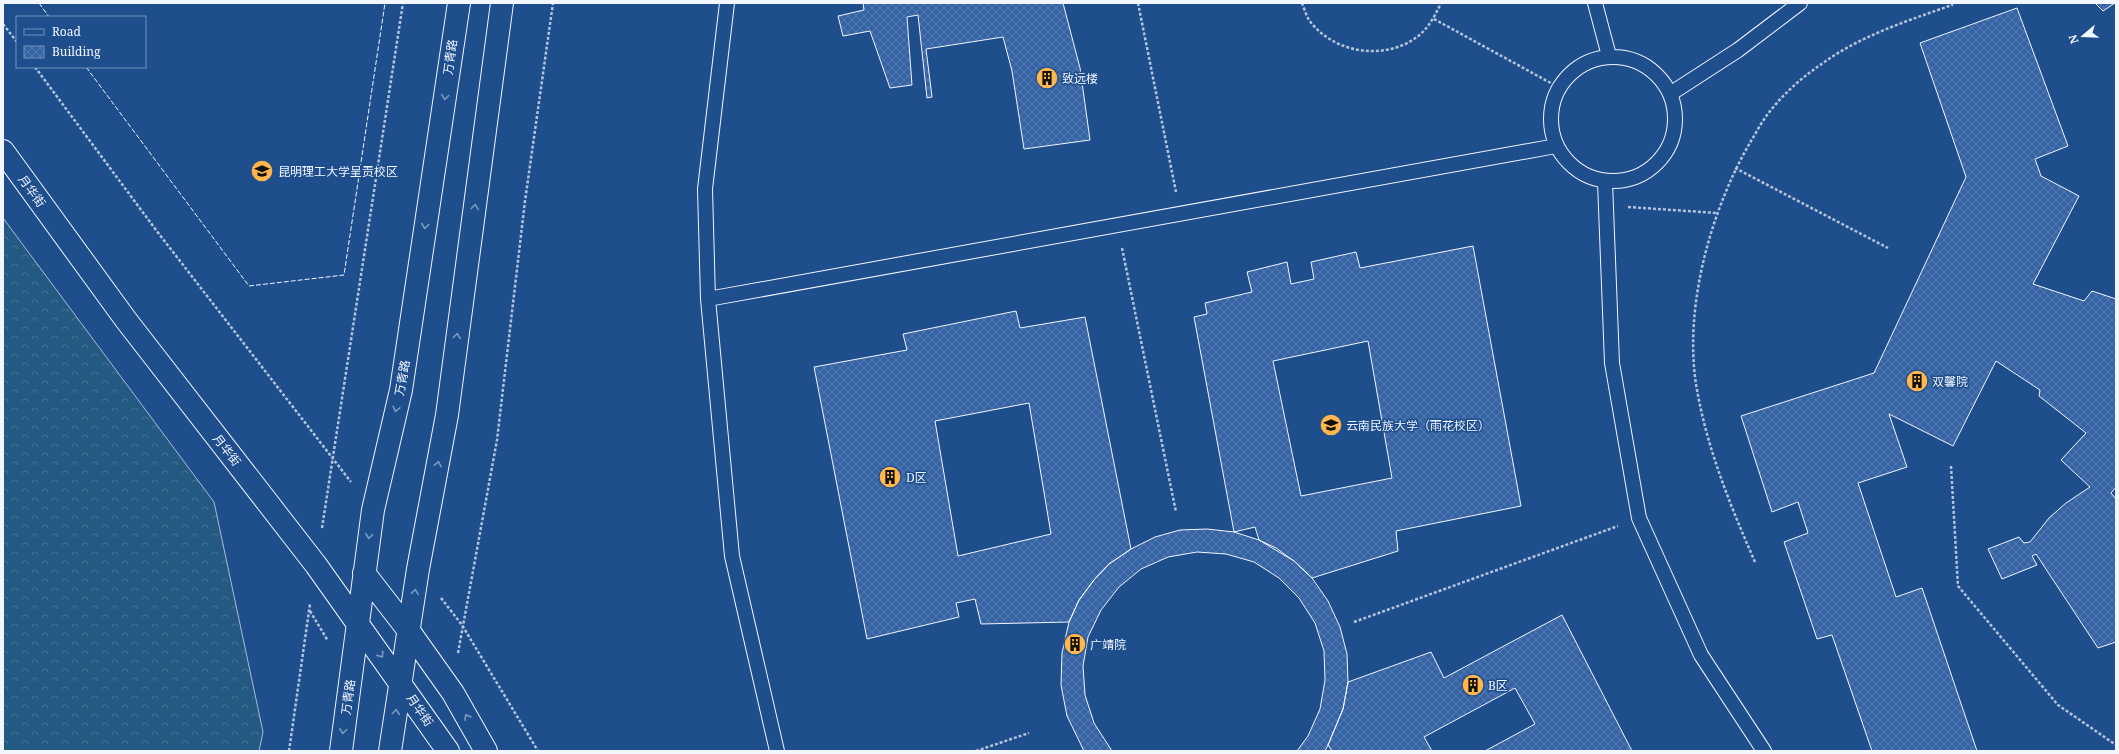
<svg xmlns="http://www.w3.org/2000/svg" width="2119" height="754" viewBox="0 0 2119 754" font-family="'Noto Serif','Noto Sans SC',serif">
<defs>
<pattern id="forest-crowns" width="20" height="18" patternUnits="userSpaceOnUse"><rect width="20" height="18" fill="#245a82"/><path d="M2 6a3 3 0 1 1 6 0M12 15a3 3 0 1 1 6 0" fill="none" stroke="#447295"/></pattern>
<pattern id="building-cross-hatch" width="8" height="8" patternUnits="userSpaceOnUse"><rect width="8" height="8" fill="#3563a3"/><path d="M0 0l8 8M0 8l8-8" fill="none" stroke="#537ab1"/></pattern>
</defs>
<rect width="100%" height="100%" fill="#1f4e8c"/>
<path fill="url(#forest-crowns)" stroke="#a8bbd7" d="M3,218L214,502L263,732L259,751H3Z"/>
<path fill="url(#building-cross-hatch)" stroke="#f2f6ff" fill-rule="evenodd" d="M863,3H1063L1080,68L1090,140L1024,149L1012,71L1003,37L926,49L932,97L927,98L918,15L907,17L912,85L890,88L870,31L843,36L838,16L864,10Z
M2095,3H2115L2103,11Z
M2017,8L2068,146L2035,159L2041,176L2079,196L2033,284L2084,301L2092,291L2116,299V487L2111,493L2116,499V642L2098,648L2036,554L2032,556L2037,565L2002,579L1988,549L2019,537L2024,543L2030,542L2049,518L2066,503L2090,487L2061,460L2086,433L2039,396L2040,390L1996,361L1953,446L1889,414L1907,467L1858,483L1896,597L1922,588L1977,751H1872L1832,635L1817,639L1784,542L1808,533L1798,502L1772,512L1741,416L1874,373L1966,177L1920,43Z
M1473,246L1521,506L1396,531L1398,551L1312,578L1294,561L1259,540L1255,527L1234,532L1194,317L1207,314L1205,303L1252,292L1247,272L1287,262L1291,284L1314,279L1311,262L1356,252L1360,268ZM1368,341L1392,478L1301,496L1273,361Z
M1016,311L1020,328L1085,317L1131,549L1109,564L1094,580L1079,600L1069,622L981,624L975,599L956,603L959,617L867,639L814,367L907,350L903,334ZM1029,403L1051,534L958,556L935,421Z
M1207,529L1234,532L1259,540L1276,548L1294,561L1312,578L1328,601L1340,627L1347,654L1348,682L1343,709L1328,745L1325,751H1297L1308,736L1320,709L1325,680L1324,651L1315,623L1299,598L1279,578L1254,562L1226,554L1197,552L1168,557L1141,569L1119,587L1101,610L1088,637L1083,666L1085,695L1094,723L1112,751H1084L1067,716L1061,685L1062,653L1069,622L1079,600L1094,580L1109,564L1131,549L1155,537L1180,530Z
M1562,615L1632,751H1485L1535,724L1515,688L1424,737L1432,751H1332L1328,745L1343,709L1348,682L1431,652L1444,678Z"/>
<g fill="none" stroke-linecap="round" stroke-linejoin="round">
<g stroke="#f2f6ff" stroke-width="16">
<path id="lane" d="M727,3L705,189L708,299L732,556L777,751
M1595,3L1609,56
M1551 119a62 62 0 1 1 124 0a62 62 0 1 1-124 0Z
M1670,94L1738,50L1800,3
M1605,182L1612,363L1639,518L1701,655L1764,751
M708,299L1556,146"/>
</g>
<g stroke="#f2f6ff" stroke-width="24">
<path id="secondary" d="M3,151L126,320L316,565L448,751
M364,573L409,631L453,693L486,751
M341,751L373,510L401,390L459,3
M390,751L418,569L447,415L502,3"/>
</g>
<path stroke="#b3c4dc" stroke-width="2.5" stroke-dasharray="3 2" stroke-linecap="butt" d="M1138,3L1176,192
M1302,3C1304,8 1306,15 1309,20C1332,52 1381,61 1414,39C1427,31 1435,16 1441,3
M1434,19L1558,87
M3,24L17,42
M35,67L156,230L351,482
M1735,168L1888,248
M1628,207L1717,213
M1122,248L1176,512
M1951,466L1958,586L2058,705L2116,745
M322,528L403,3
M1755,562C1730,505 1706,446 1696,384C1684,306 1711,209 1751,141C1756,133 1761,123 1767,115C1782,95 1802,77 1823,63C1862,35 1907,21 1952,5V3
M441,598L462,625L538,751
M310,611L328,641
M1354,622L1618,526
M458,653L497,440L525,201L553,3
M289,751L310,604
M976,751L1029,733"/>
<use href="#lane" stroke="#1f4e8c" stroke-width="14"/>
<use href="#secondary" stroke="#1f4e8c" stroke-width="22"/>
<path stroke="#f2f6ff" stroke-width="1" stroke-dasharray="5 2" stroke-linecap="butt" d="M39,3L49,17
M86,67L249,286L344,275L385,3"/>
</g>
<defs><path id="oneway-chevron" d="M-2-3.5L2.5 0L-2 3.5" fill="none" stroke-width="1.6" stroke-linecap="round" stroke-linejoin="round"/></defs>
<g stroke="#7e9ac0">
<use href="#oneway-chevron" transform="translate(445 97) rotate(98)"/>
<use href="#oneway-chevron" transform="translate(475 207) rotate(-82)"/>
<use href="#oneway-chevron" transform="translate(425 226) rotate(98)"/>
<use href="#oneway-chevron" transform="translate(457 336) rotate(-82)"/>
<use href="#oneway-chevron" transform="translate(396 409) rotate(103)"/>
<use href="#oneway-chevron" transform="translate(438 464) rotate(-79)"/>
<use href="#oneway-chevron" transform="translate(369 536) rotate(98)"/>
<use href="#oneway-chevron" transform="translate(415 592) rotate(-82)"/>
<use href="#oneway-chevron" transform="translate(381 655) rotate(55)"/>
<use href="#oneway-chevron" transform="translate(396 712) rotate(-82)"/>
<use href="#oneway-chevron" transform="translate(467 717) rotate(-120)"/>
<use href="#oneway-chevron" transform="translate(343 731) rotate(98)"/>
</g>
<defs>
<g id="building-disc" transform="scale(1.15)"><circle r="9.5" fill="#ffb74d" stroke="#1f4e8c"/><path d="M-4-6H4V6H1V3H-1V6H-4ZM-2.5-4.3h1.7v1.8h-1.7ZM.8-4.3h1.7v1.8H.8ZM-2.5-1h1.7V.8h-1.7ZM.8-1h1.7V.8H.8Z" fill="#111"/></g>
<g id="university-disc" transform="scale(1.15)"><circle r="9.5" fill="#ffb74d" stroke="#1f4e8c"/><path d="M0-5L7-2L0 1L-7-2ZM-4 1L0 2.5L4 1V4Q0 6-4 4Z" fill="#111"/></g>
</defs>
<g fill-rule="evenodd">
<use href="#building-disc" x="1047" y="78"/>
<use href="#university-disc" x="262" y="171"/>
<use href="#building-disc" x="1917" y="381"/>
<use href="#university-disc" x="1331" y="425"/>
<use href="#building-disc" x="890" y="477"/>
<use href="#building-disc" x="1075" y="644"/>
<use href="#building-disc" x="1473" y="685"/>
</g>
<g text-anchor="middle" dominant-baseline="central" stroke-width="3" stroke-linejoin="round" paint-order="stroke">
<g font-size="12" fill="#f2f6ff" stroke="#1f4e8c">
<text transform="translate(450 57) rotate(-82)">万青路</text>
<text transform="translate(32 191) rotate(54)">月华街</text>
<text transform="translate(402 378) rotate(-80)">万青路</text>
<text transform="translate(227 450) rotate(52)">月华街</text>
<text transform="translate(348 697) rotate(-82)">万青路</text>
<text transform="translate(420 710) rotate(55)">月华街</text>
</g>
<g font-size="12" fill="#f2f6ff" stroke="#1f4e8c" text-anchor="start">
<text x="1062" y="78">致远楼</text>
<text x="278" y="171">昆明理工大学呈贡校区</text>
<text x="1932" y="381">双馨院</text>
<text x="1346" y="425">云南民族大学（雨花校区）</text>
<text x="906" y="477">D区</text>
<text x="1090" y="644">广靖院</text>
<text x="1488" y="685">B区</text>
</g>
</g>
<rect width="2119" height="754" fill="none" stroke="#f2f6ff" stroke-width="8"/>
<rect x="16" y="16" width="130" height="52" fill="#1f4e8c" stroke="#7391ba"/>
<rect x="24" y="29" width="20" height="6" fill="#1f4e8c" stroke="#7391ba"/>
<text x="52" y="36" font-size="12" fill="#f2f6ff">Road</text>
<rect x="24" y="46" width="20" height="12" fill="url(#building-cross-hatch)" stroke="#7391ba"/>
<text x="52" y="56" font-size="12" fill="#f2f6ff">Building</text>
<g transform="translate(2083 36) rotate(251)" stroke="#1f4e8c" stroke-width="3" paint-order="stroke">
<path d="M0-3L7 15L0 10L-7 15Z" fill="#f2f6ff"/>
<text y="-6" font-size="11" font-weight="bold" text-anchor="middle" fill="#f2f6ff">N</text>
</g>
</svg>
